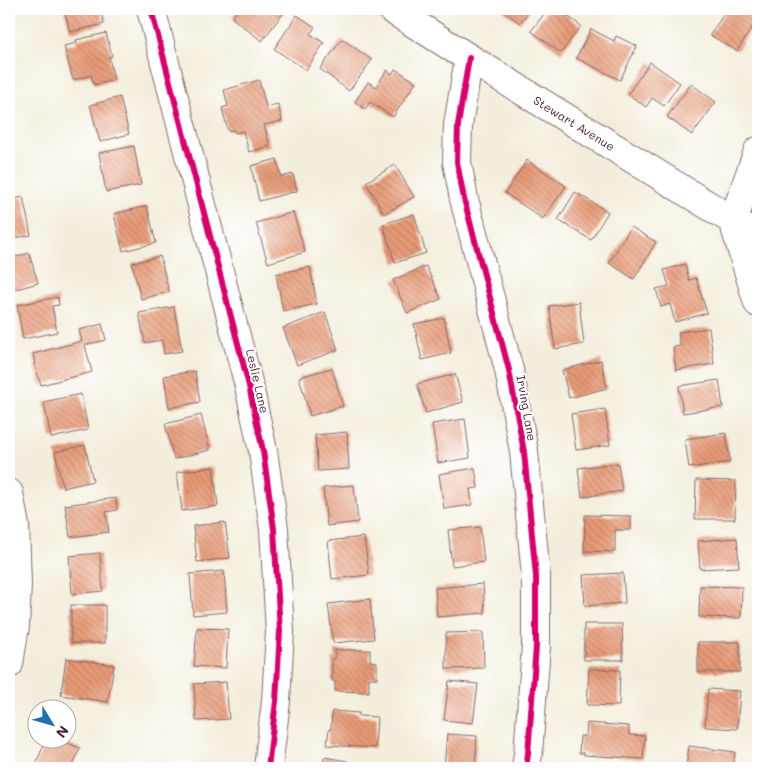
<svg xmlns="http://www.w3.org/2000/svg" width="767" height="777" viewBox="0 0 767 777" font-family="Mali,sans-serif">
<defs>
<pattern id="building-back-hatch" width="6" height="6" patternUnits="userSpaceOnUse" patternTransform="scale(1.25)"><rect width="6" height="6" fill="#e89a76"/><path d="M-1 5l2 2M0 0l6 6M5-1l2 2" fill="none" stroke="#be7d61"/></pattern>
</defs>
<rect width="100%" height="100%" fill="#fff"/>
<filter id="ink" filterUnits="userSpaceOnUse"><feTurbulence type="fractalNoise" baseFrequency=".02" numOctaves="2"/><feDisplacementMap in="SourceGraphic" scale="10" xChannelSelector="R" yChannelSelector="G"/><feConvolveMatrix kernelMatrix="1 2 1 2 8 2 1 2 1" color-interpolation-filters="sRGB"/></filter>
<filter id="wash" filterUnits="userSpaceOnUse"><feTurbulence type="fractalNoise" baseFrequency=".0096" numOctaves="4" result="noise"/><feDisplacementMap in="SourceGraphic" scale="20" xChannelSelector="R" yChannelSelector="G"/><feGaussianBlur stdDeviation="1.12" result="paint"/><feColorMatrix in="noise" values="0 0 0 0 0 0 0 0 0 0 0 0 0 0 0 0 0 1.4 0 .05"/><feComposite in="paint" operator="in"/></filter>
<g filter="url(#wash)">
<rect width="100%" height="100%" fill="#f3eedc"/>
<g id="blocks">
<path fill="url(#building-back-hatch)" d="M64,9H100L104,24L70,32Z
M238,9H280L284,12L262,41L232,18Z
M501,9H531L520,23Z
M548,9H558L581,26L561,53L531,31Z
M727,9H758V18L737,51L710,35Z
M297,15L315,27L310,34L324,43L306,70L274,49Z
M591,29L614,41L616,36L637,46L620,80L576,58Z
M106,33L112,56L109,57L114,80L94,85L91,75L73,80L64,46L77,43L76,40Z
M342,39L372,60L349,91L320,69Z
M650,62L680,83L664,106L652,98L646,107L628,94Z
M395,69L416,82L393,117L370,102L365,109L355,102L368,82L376,87L387,70L392,74Z
M259,80L266,107L278,104L282,121L264,125L270,146L249,152L243,131L235,133L234,130L228,131L222,108L228,106L224,90Z
M691,84L716,102L692,135L667,117Z
M120,97L129,134L100,142L90,105Z
M134,146L141,185L106,192L99,153Z
M277,159L281,177L293,174L297,191L259,201L251,166Z
M527,160L566,186L543,219L505,193Z
M395,165L414,197L384,214L366,182Z
M9,172L13,183L9,184Z
M575,192L608,212L591,240L558,220Z
M23,197L31,235L9,239V200Z
M147,206L156,243L123,251L114,214Z
M293,212L305,252L268,263L256,223Z
M414,214L426,253L395,263L383,224Z
M631,227L656,242L634,279L609,263Z
M29,253L38,283L9,291V259Z
M160,256L169,292L141,299L132,263Z
M685,264L689,280L696,278L707,313L675,322L670,304L661,307L656,289L669,286L664,270Z
M426,266L441,299L407,313L393,280Z
M310,267L317,304L283,311L276,274Z
M58,297L59,305L52,306L57,332L23,339L17,305Z
M579,302L584,344L555,349L549,306Z
M174,307L182,351L164,354L162,340L145,343L139,313Z
M325,312L338,350L297,365L283,328Z
M444,318L451,353L422,360L414,324Z
M102,324L106,340L85,345L92,372L41,385L34,363H35L33,354L82,341L79,330Z
M709,328L714,364L676,370L673,347L680,346L678,332Z
M601,360L607,388L569,398L562,370Z
M332,368L343,406L310,416L299,377Z
M195,371L200,402L169,408L164,376Z
M455,374L463,402L426,413L417,384Z
M719,380L723,407L683,413L679,386Z
M81,394L88,430L51,438L44,402Z
M605,409L610,445L576,450L571,414Z
M201,415L210,450L174,459L165,424Z
M465,419L470,458L438,463L432,424Z
M347,432L349,469L318,471L315,435Z
M726,433L730,462L689,468L685,439Z
M85,445L93,481L63,488L55,452Z
M618,463L622,491L582,497L578,468Z
M213,467L218,506L182,511L177,472Z
M475,468L478,488L470,489L472,505L444,509L439,474Z
M696,480L736,481L735,519H695Z
M354,485L358,522L327,526L323,488Z
M116,498L117,510L106,512L109,532L70,537L65,505Z
M585,515L631,516V530H615V552L584,551Z
M225,522L230,558L197,562L193,526Z
M480,527L484,562L452,566L448,530Z
M364,537L369,575L332,579L328,541Z
M737,538L739,567L700,569L698,541Z
M100,553L103,591L72,594L69,556Z
M224,571L227,612L193,615L190,574Z
M623,573L625,603L585,606L583,575Z
M483,584L485,613L437,617L435,588Z
M700,586L742,587L741,618L699,617Z
M370,599L374,639L333,643L328,604Z
M71,605H105V643H71Z
M584,624H622L623,660H584Z
M197,628L228,629L226,668L194,666Z
M483,632L484,668L446,669V633Z
M698,642H740V672H698Z
M335,650H370V661L377,662V678H369V692L335,691V681H332V659H335Z
M66,658L114,665L108,702L61,695Z
M589,669L620,670L619,706L587,705Z
M449,681L478,684L473,723L444,720Z
M226,682L229,719L196,721L194,684Z
M708,689L740,691L737,729L705,727Z
M332,711L359,713V716L377,717L375,748L327,745L329,729H331Z
M587,723L629,726V735L645,736L643,759L584,755V753H579L580,736H586Z
M447,734L477,736L475,768H444Z
M46,740H60L80,748L72,768H34Z
M689,746L735,752L733,768H686Z
M324,757L347,761L346,768H323Z"/>
</g>
</g>
<g filter="url(#ink)">
<use href="#blocks" fill-opacity="0" stroke="#856769" stroke-width="1"/>
<g fill="none" stroke-linecap="round" stroke-linejoin="round">
<g stroke="#856769" stroke-width="30">
<g id="minor">
<path d="M151,9L249,386L263,451L274,529L280,631L276,701L268,768"/>
<path id="s1" d="M391,9L469,58L758,236"/>
<path d="M469,58L458,125L457,162L464,199L509,370L524,452L536,576V646L528,754L526,768"/>
<path d="M758,151L733,221L758,303"/>
<path d="M9,493L15,526L17,584L15,626L9,664"/>
</g>
</g>
<use href="#minor" stroke="#fff" stroke-width="28"/>
<g stroke="#fff" stroke-width="9">
<path id="cycleway" d="M151,9L249,386L263,451L274,529L280,631L276,701L268,768
M469,58L458,125L457,162L464,199L509,370L524,452L536,576V646L528,754L526,768"/>
</g>
<use href="#cycleway" stroke="#d6006c" stroke-width="6"/>
</g>
</g>
<g text-anchor="middle" dominant-baseline="central" stroke-width="4.5" stroke-linejoin="round" paint-order="stroke">
<g font-size="12" fill="#4a1f2b" stroke="#fff">
<text stroke="none"><textPath href="#s1" startOffset="216">Stewart Avenue</textPath></text>
<text transform="translate(258 381) rotate(77)">Leslie Lane</text>
<text transform="translate(527 408) rotate(80)">Irving Lane</text>
</g>
</g>
<rect width="767" height="777" fill="none" stroke="#fff" stroke-width="30"/>
<g transform="translate(52 724) rotate(127)"><circle r="24" fill="#ffffff" stroke="#b7a5aa"/>
<path d="M0-4L9 19L0 12L-9 19Z" fill="#1f6fb2"/>
<text y="-8" font-size="14" font-weight="bold" text-anchor="middle" fill="#4a1f2b">N</text>
</g>
</svg>
